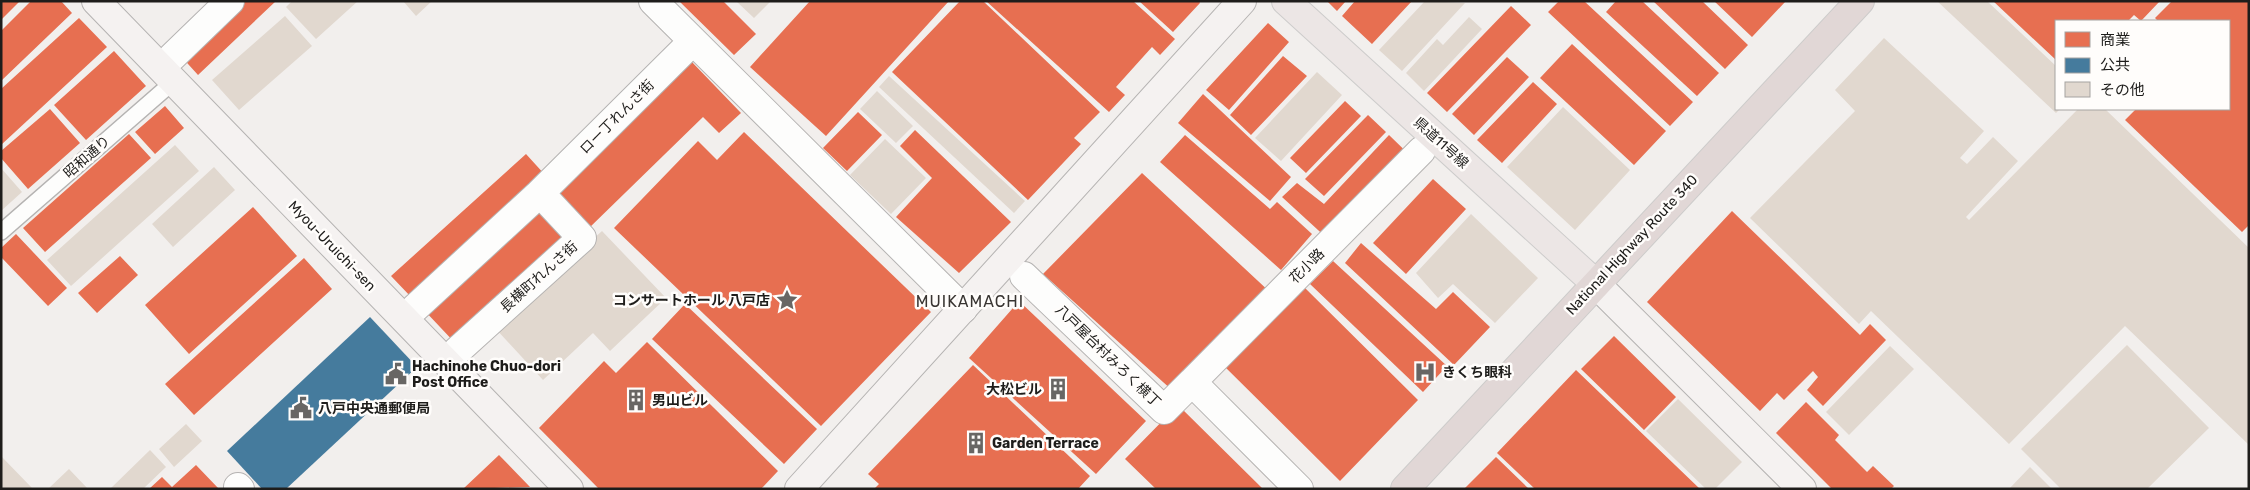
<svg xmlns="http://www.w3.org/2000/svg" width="2250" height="490" viewBox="0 0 2250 490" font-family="Rubik,'Noto Sans JP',sans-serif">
<rect width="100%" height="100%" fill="#f2efed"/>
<path fill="#e76f51" d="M1,1H20L1,20Z
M31,1H61L72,13L1,81V31Z
M235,1H276L198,75L179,54Z
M679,1H723L756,34L734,55Z
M810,1H949L826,136L750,67Z
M960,1H983L1100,112L1074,138L1081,144L1028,200L892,72Z
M986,1H1133L1175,39L1160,55L1152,47L1116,87L1125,95L1109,112Z
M1139,1H1199L1200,3L1173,32Z
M1327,1H1346L1337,11Z
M1355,1H1412L1372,44L1342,16Z
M1559,1H1584L1693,102L1670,126L1548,12Z
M1616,1H1642L1719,73L1697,96L1606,12Z
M1653,1H1702L1748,45L1725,69Z
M1714,1H1786L1752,37Z
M1993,1H2160L2141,21L2134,15L2128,21H2056V60Z
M2172,1H2249V225L2242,232L2125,120L2136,109H2229V21H2158L2155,18Z
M1511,6L1531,25L1447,112L1427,93Z
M79,18L107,47L1,145V89Z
M1268,23L1289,42L1229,110L1206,90Z
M1572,44L1666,131L1634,165L1540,78Z
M114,51L146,86L86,140L54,105Z
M1283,56L1307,76L1251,135L1230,115Z
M1507,57L1529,77L1474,135L1452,114Z
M690,60L741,113L719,133L703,117L587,230L552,195Z
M1533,82L1557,104L1502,163L1477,140Z
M1203,94L1291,177L1270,201L1178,123Z
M1345,101L1361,116L1306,173L1290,158Z
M165,106L184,128L155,154L135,132Z
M50,109L80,143L28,189L1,158V151Z
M858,112L882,135L847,171L823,148Z
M1368,115L1386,132L1324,196L1305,179Z
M915,130L1011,222L959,273L896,217L932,178L900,146Z
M744,132L931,312L821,426L614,228L698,141L717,160Z
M129,134L151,158L45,252L23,228Z
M1185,135L1270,209L1277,202L1312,234L1281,270L1160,162Z
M1389,135L1423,168L1365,228L1352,218L1330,241L1282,197L1297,183L1324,204Z
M526,154L546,176L412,298L391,276Z
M1142,173L1272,294L1173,391L1043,274Z
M1433,179L1466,209L1406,274L1373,243Z
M539,202L573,238L457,345L423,309Z
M253,207L297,256L189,354L145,305Z
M1732,211L1860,335L1870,324L1886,340L1823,406L1807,390L1818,377L1813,371L1784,400L1777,393L1760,411L1647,302Z
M16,234L67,288L48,306L1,257V248Z
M1361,243L1436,309L1453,292L1490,327L1454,365L1345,263Z
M120,256L138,275L97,313L78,293Z
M304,258L332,289L194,415L165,384Z
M1333,261L1447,366L1423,392L1310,284Z
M1304,287L1418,400L1340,481L1223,365Z
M1019,301L1146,421L1096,474L969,358Z
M685,304L817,429L784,464L652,339Z
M1614,336L1676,397L1644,430L1581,369Z
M647,342L778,471L761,489H599L539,428L604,361L616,373Z
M973,365L1090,476L1078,489H874L879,484L868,474Z
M1576,370L1700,489H1535L1497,453Z
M1806,402L1839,435L1835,440L1867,472L1873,466L1894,486L1891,489H1832L1776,433Z
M1178,405L1263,489H1156L1125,459Z
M499,455L530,487L463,489Z
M1496,457L1529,489L1465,488Z
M196,465L219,489H149L162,477L172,487Z"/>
<path fill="#457b9d" d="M370,317L417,367L286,489H262L227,451Z"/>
<path fill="#e1d8cf" d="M292,1H358L316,39L286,7Z
M403,1H432L416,16Z
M736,1H771L754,18Z
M1425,1L1465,3L1402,71L1379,50Z
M1937,1H1987L2056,66V109H2060L2056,113Z
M285,16L312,46L239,110L212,80Z
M1469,17L1482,29L1424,91L1406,73L1437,39L1443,45Z
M1884,38L1984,131L1960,158L1967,164L1993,137L2018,161L1966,217L1969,220L2078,109H2105L2249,248V445L2125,326L2009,444L1871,311L1859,324L1750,218L1855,111L1835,90Z
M1317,72L1342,95L1281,161L1255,138Z
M889,76L1025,201L1014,213L879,87Z
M877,91L913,126L896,143L860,109Z
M1563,107L1630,170L1575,230L1507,167Z
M885,139L926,178L891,214L850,175Z
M175,145L199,171L71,286L47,260Z
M214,167L235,190L173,247L152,224Z
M1,168L22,192L1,211Z
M1471,214L1538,278L1495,323L1453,284L1438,298L1416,273Z
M602,231L666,298L610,351L593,333L543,380L495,328Z
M2127,345L2209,428L2147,489H2061L2021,449Z
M1890,346L1914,369L1849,435L1826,412Z
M1678,399L1742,462L1715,489H1706L1646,431Z
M186,424L202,441L174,467L159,449Z
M150,450L166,467L143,489H110Z
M1,456L33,489H1Z
M2030,467L2052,489H2009Z
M69,469L88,489H48Z"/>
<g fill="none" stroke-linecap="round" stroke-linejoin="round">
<g stroke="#b5b3b2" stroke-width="18">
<path id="lane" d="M1,232L173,82"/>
</g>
<g stroke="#b5b3b2" stroke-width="30">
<path id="street" d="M653,1L963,309
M172,57L230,1
M540,193L693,41
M1024,276L1164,410L1192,382L1299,489
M415,308L540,193L582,238L457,351
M1192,382L1421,151
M238,487L240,489"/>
</g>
<g stroke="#b5b3b2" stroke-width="30">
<path id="secondary" d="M96,1L569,489
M1596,284L1802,489
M799,489L1242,1"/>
</g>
<g stroke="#cdcccb" stroke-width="30">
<path id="primary" d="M1286,1L1596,284"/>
</g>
<g stroke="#cdcccb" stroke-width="30">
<path id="highway" d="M1405,489L1860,1"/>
</g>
<use href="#lane" stroke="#fdfdfc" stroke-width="15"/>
<use href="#street" stroke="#fdfdfc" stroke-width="28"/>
<use href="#secondary" stroke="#f5f2f1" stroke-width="28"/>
<use href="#primary" stroke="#ece6e5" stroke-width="28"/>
<use href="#highway" stroke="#e1d7d6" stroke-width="28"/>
</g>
<defs>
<g id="sight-bare" transform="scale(1.725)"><path d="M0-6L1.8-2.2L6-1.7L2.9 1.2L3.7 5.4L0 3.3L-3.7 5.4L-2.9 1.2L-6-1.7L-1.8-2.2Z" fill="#686664" stroke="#fffdfb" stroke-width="2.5" paint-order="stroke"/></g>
<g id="hospital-bare" transform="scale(1.725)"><path d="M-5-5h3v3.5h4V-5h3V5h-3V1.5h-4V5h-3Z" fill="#686664" stroke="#fffdfb" stroke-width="2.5" paint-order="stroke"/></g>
<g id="civic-bare" transform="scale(1.725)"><path d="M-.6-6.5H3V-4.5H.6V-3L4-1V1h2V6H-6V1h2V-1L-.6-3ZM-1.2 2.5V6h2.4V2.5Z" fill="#686664" stroke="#fffdfb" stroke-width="2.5" paint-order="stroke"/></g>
<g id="building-bare" transform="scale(1.725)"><path d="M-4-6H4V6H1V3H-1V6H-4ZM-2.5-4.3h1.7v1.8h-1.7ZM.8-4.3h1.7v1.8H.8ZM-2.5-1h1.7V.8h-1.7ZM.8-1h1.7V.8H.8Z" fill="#686664" stroke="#fffdfb" stroke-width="2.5" paint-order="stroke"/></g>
</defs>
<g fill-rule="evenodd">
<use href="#sight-bare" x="787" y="300"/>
<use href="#hospital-bare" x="1425" y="372"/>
<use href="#civic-bare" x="396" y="374"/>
<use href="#building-bare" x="1058" y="389"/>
<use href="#building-bare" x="636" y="400"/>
<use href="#civic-bare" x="301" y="408"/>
<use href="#building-bare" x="976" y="443"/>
</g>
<g text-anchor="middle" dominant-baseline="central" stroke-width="5" stroke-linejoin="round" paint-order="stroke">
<g font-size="14" fill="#1e1d1b" stroke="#fffdfb">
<text transform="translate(617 117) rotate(-45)">ロー丁れんさ街</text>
<text transform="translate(1441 143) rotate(42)">県道11号線</text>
<text transform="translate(87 157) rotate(-41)">昭和通り</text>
<text transform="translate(1632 245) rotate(-47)">National Highway Route 340</text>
<text transform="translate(332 246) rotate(46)">Myou-Uruichi-sen</text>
<text transform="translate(1307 266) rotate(-45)">花小路</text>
<text transform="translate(539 277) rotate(-42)">長横町れんさ街</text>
<text transform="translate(1108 356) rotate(44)">八戸屋台村みろく横丁</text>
</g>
<g font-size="14" font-weight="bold" fill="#1e1d1b" stroke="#fffdfb" text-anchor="start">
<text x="770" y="300" text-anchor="end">コンサートホール 八戸店</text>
<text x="412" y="366">Hachinohe Chuo-dori<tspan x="412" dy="16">Post Office</tspan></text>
<text x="1442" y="372">きくち眼科</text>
<text x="1042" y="389" text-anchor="end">大松ビル</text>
<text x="652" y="400">男山ビル</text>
<text x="318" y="408">八戸中央通郵便局</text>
<text x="992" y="443">Garden Terrace</text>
</g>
<g font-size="16" letter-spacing="1" fill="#393532" stroke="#fffdfb">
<text x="970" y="301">MUIKAMACHI</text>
</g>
</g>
<rect width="2250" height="490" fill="none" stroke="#1e1d1b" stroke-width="5"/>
<rect x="2055" y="20" width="175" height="90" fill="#fffdfb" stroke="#a5a3a1"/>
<rect x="2065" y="32" width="25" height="15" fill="#e76f51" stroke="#a5a3a1"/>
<text x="2100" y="45" font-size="15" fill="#1e1d1b">商業</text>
<rect x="2065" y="58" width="25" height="15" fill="#457b9d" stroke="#a5a3a1"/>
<text x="2100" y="70" font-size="15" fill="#1e1d1b">公共</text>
<rect x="2065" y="82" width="25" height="15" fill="#e1d8cf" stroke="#a5a3a1"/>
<text x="2100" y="95" font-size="15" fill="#1e1d1b">その他</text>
</svg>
